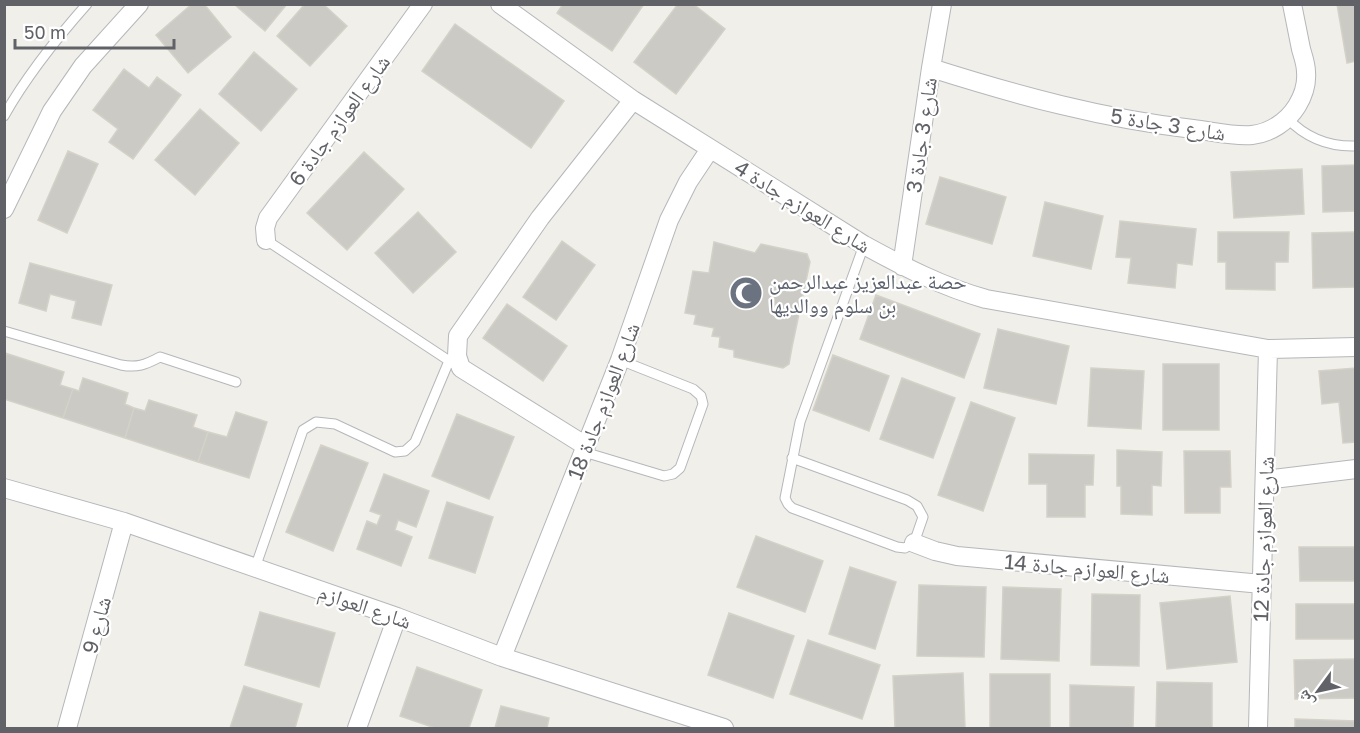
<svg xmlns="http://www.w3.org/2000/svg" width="1360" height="733" viewBox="0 0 1360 733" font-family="'Golos Text','Noto Naskh Arabic',sans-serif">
<rect width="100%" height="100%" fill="#f0efe9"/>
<path fill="#cbcac5" stroke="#d4d1c8" stroke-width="1.5" d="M192,4H204L231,37L188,73L156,35Z
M234,4H287L265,31Z
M305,4H323L347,26L310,66L277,36Z
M563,4H644L612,51L557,13Z
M678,4H693L725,29L676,94L634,62Z
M1337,4H1356V61L1347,63Z
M455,24L564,101L531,148L422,71Z
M254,52L297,89L261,131L219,94Z
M124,69L149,88L157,77L181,95L133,159L109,142L118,129L93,110Z
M200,109L239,143L195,195L155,160Z
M68,151L98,164L67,233L38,220Z
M364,152L404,189L347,250L307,213Z
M1356,165V211L1323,212L1322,166Z
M1302,169L1304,214L1234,218L1231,172Z
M940,177L1006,197L992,244L926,224Z
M1045,202L1103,216L1091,269L1033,256Z
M418,212L456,252L413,293L375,253Z
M1120,221L1196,229L1192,265L1177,263L1175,288L1128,283L1131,258L1116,257Z
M1218,232H1289L1288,262H1275V290L1226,289V262H1218Z
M1356,232V287L1313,288L1312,233Z
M562,241L595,265L556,320L523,297Z
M714,242L755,253L761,244L807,254L810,262L792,347L789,364L783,368L734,357V350L719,347L720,337L712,336L714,328L694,324L696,315L685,313L693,271L709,273Z
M30,263L112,285L101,325L72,318L76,301L50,294L46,311L19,303Z
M876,295L980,334L964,378L860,339Z
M507,304L567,346L543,381L483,338Z
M998,329L1069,346L1056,404L984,388Z
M5,353L64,372L60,385L73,389L63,418L4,399Z
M833,355L889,376L869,431L813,410Z
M1163,364H1219V430H1163Z
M1091,368L1144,371L1141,429L1088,426Z
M1356,368V442L1343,443L1339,402L1322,404L1319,371Z
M83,378L128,393L125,404L134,408L125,438L63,418L73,389L79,391Z
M902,378L955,398L933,458L880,439Z
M149,400L197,415L193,427L208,432L198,462L125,438L134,408L145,411Z
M971,402L1015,418L983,511L938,495Z
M236,412L267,422L249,478L198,462L208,432L227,437Z
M457,414L514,437L489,499L432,476Z
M321,445L368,463L333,551L286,532Z
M1117,450L1162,452L1161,486L1152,485V515L1121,514V486H1117Z
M1184,451H1230L1231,487H1220V513H1185Z
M1029,454L1094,455L1093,485H1085V517H1047V484H1029Z
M384,474L429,491L416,527L398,520L395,530L412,537L401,566L357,549L367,521L377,525L381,515L370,511Z
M447,502L493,517L475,573L429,558Z
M756,536L823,561L805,612L737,587Z
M1299,547H1356V581H1300Z
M850,567L896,582L875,649L829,634Z
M919,585L986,587L984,657L917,656Z
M1003,587L1061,589L1059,661L1001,659Z
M1092,594L1140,595L1139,666L1091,665Z
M1230,596L1237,662L1167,669L1160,603Z
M1296,604H1356V639H1296Z
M260,612L335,633L319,687L245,665Z
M729,613L794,636L773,698L708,675Z
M808,640L880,665L862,719L790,694Z
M1356,659V698L1295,699L1294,660Z
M417,667L482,690L469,728H435L400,716Z
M963,673L965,728H895L893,676Z
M990,674H1050V728H990Z
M1157,682L1212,683V728H1156Z
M1070,685L1134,687L1133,728H1070Z
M244,686L302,704L295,728H230Z
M501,706L549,718L547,728H495Z
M1295,719L1356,721V728H1295Z"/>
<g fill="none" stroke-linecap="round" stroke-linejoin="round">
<g stroke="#b5b7bb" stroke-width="11">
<path id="lane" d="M4,116C27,75 56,39 87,4
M1287,118C1306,138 1328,147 1356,146
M266,240L454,364
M4,331L121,365C137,368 145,365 160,357L236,382
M584,452L664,476L673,474L680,468L703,404L701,396L693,389L620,360
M792,458L907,500L917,506L923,517L914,543L905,548L897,547L792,508L788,504L785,498L800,422L864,245
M255,568L303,430L316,422L335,424L395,452L405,451L415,442L449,361"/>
</g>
<g stroke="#b5b7bb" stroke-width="20">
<path id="street" d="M500,4L633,100L864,245C904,267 943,287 986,299L1268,349L1356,347
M931,68C1016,95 1104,119 1193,129C1211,131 1235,137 1252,135C1270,133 1287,122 1297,106C1303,96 1307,83 1306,72C1306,64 1303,56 1301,49C1298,34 1295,19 1292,4
M4,209L52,111L83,66L139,4
M266,240L265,228L268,218L423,4
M902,266L931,68L942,4
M586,446L461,368L457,356L458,336L540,218L633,100
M1265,480L1356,469
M4,488L124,522L397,617L502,657L724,728
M914,543L935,551L957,556L1262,584
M502,657L620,360L669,220L688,182L710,149
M67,728L124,522
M357,728L397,617
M1258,728L1268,349"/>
</g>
<use href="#lane" stroke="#fff" stroke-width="9"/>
<use href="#street" stroke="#fff" stroke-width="18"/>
</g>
<defs>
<g id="mosque-disc" transform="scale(1.725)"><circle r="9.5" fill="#6b7280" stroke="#fff"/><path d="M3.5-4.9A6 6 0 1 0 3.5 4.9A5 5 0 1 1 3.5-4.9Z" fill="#fff"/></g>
</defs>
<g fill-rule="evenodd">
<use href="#mosque-disc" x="746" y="293"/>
</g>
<g text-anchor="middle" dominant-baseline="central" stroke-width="4.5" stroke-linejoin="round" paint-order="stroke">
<g font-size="21" fill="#606267" stroke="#fff">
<text transform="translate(339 120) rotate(-54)">شارع العوازم جادة 6</text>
<text transform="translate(1168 124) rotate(9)">شارع 3 جادة 5</text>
<text transform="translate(921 135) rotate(-82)">شارع 3 جادة 3</text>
<text transform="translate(803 206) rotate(32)">شارع العوازم جادة 4</text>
<text transform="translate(603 401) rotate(-69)">شارع العوازم جادة 18</text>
<text transform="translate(1263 539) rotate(-88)">شارع العوازم جادة 12</text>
<text transform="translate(1087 568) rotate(5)">شارع العوازم جادة 14</text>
<text transform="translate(365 606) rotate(19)">شارع العوازم</text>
<text transform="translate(96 625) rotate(-75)">شارع 9</text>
</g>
<g font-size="21" fill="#5b616d" stroke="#fff" text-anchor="start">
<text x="769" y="281">حصة عبدالعزيز عبدالرحمن<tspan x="769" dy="24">بن سلوم ووالديها</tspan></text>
</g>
</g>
<rect width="1360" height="733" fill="none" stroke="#606267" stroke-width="12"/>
<g transform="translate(1318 691) rotate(237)" stroke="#ffffff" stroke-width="4.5" paint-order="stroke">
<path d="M0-4.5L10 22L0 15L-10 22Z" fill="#606267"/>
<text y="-9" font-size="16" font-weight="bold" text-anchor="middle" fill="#606267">ش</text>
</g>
<path d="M15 39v9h159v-9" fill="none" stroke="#606267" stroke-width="3"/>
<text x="24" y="39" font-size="18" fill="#606267" stroke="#ffffff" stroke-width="4.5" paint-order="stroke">50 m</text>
</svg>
